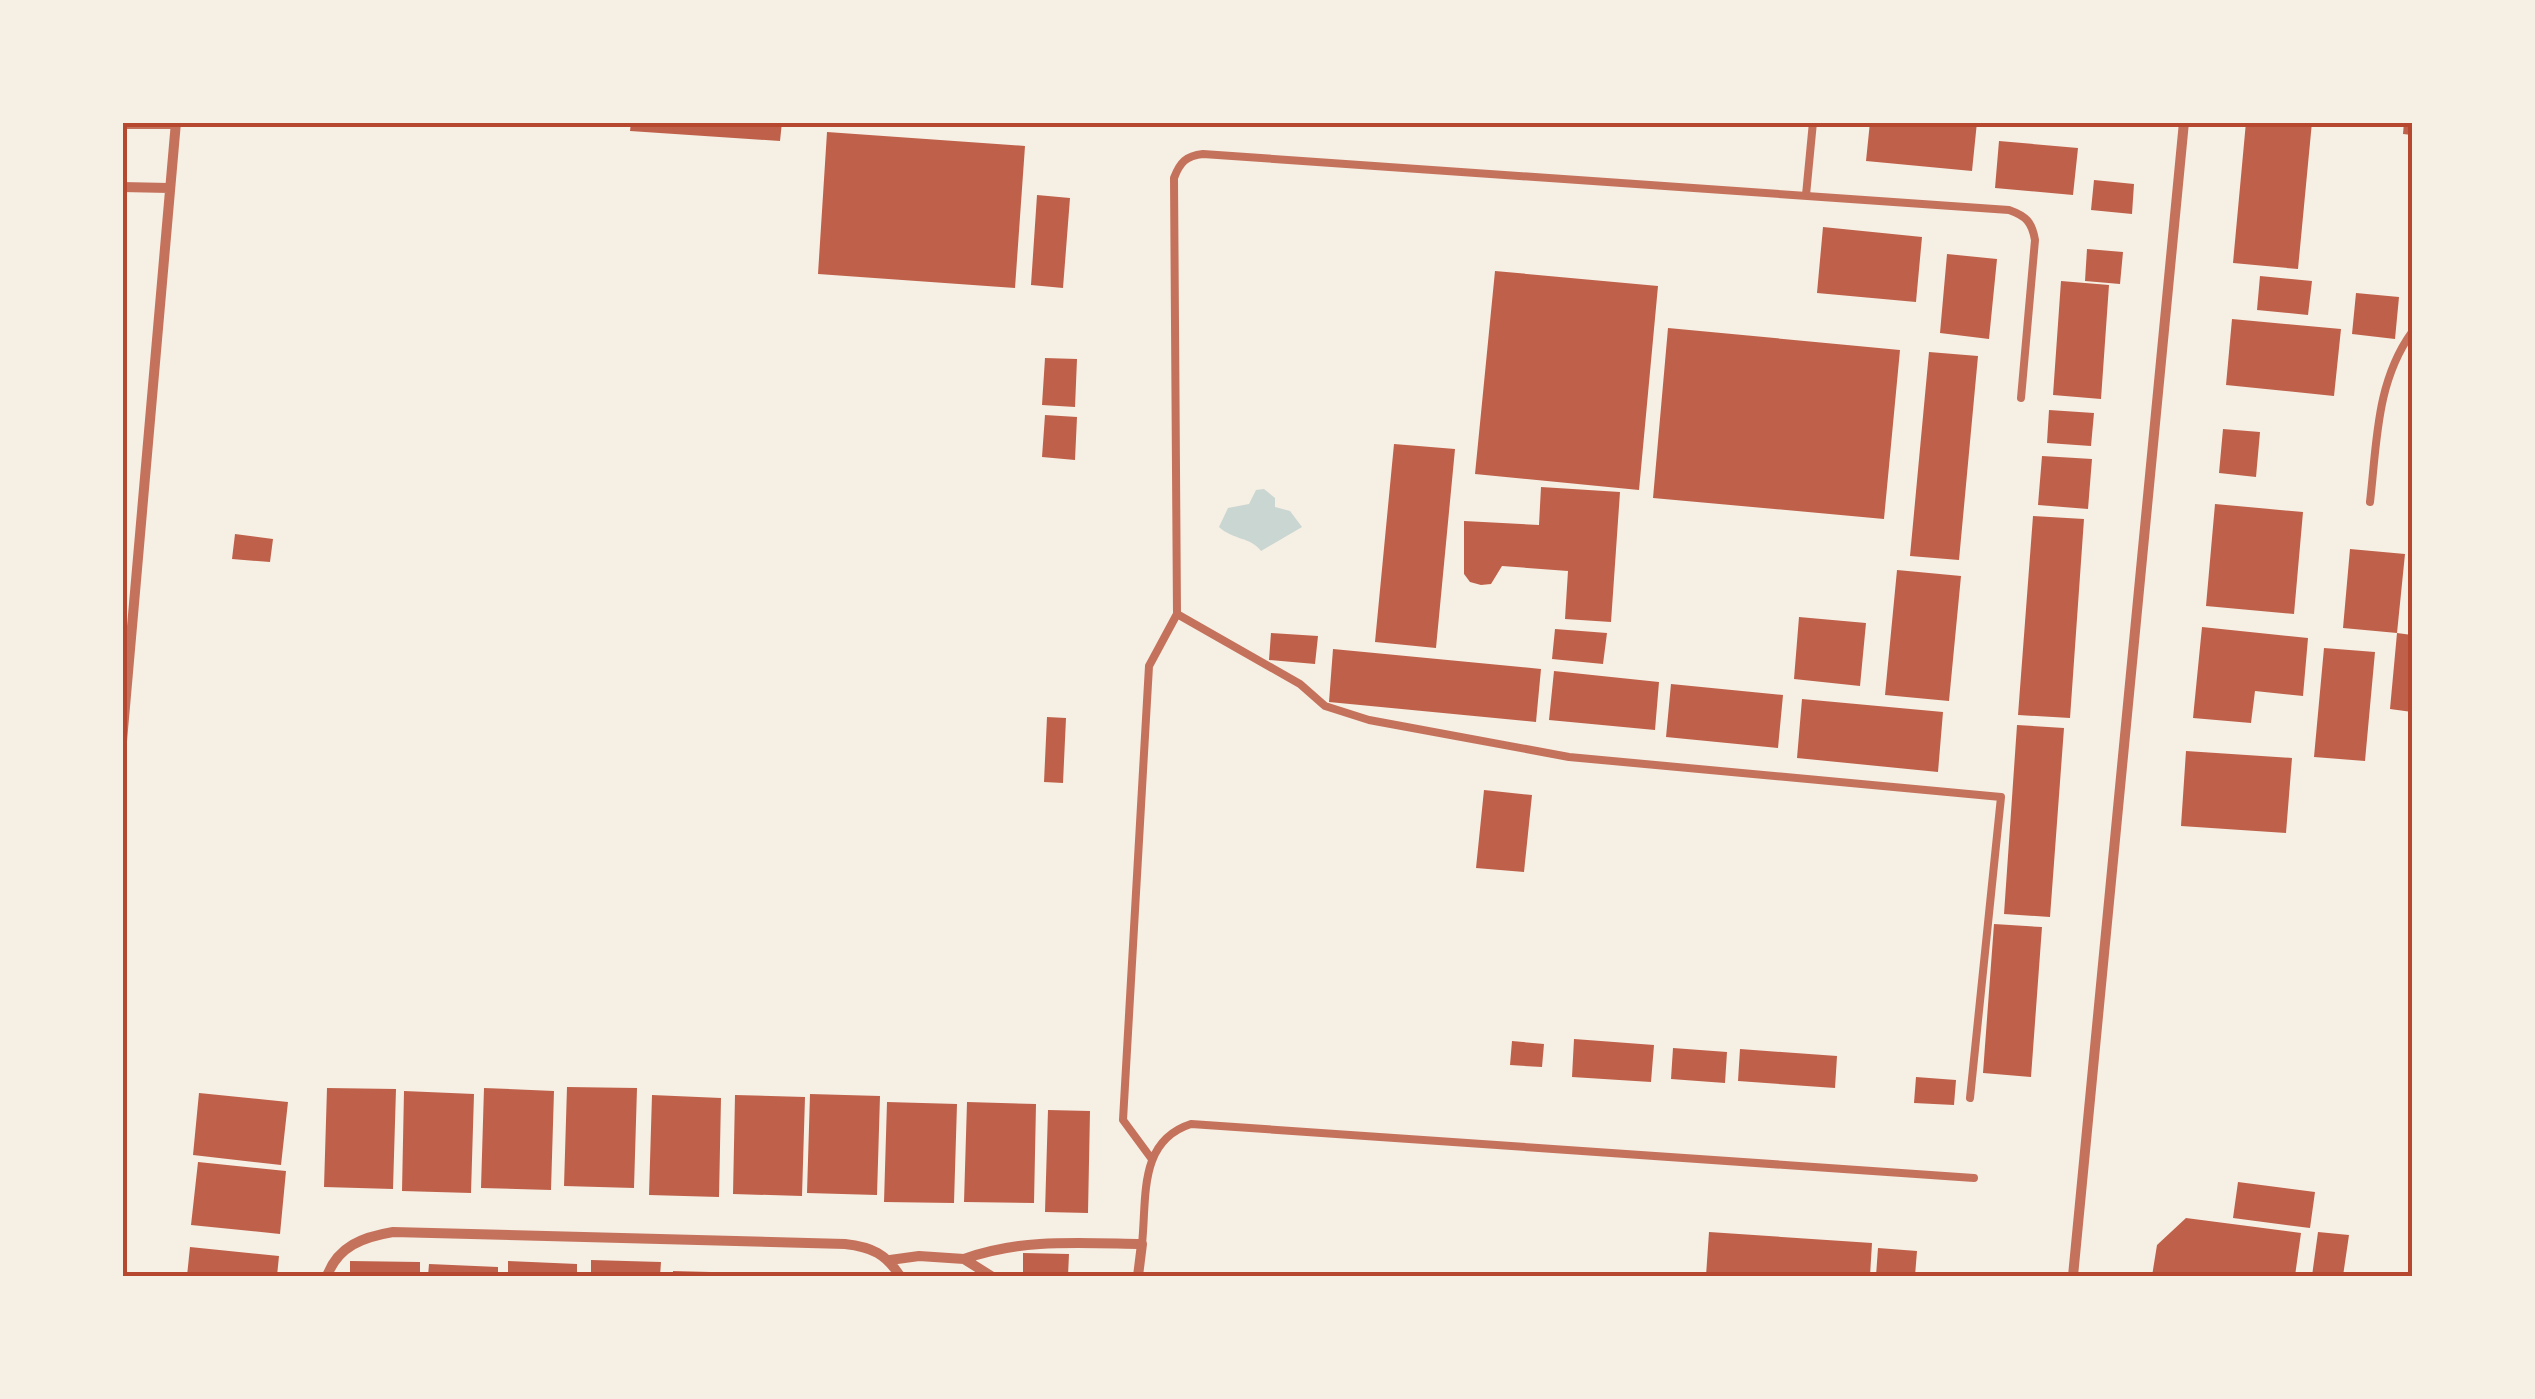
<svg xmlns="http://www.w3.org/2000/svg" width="2535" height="1399" viewBox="0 0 2535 1399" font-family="'Noto Sans',sans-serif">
<rect width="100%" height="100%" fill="#f6efe4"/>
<path fill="#c9d6d2" d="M1264,489L1275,498V507L1290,511L1302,527L1261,551C1251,537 1233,540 1219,527L1228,508L1249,504L1256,490Z"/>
<path fill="#bf614a" d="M631,122H782L780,141L630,131Z
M1870,122H1977L1972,171L1866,161Z
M2246,122H2312L2298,269L2233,263Z
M2404,122H2412V135L2403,134Z
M827,132L1025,146L1015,288L818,274Z
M1999,141L2078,148L2073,195L1995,188Z
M2094,180L2134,184L2132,214L2091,210Z
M1037,195L1070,198L1063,288L1031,285Z
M1823,227L1922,237L1916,302L1817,293Z
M2087,249L2123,252L2120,284L2085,281Z
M1947,254L1997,259L1989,339L1940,333Z
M1495,271L1658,286L1639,490L1475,474Z
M2260,276L2312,281L2308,315L2257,310Z
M2061,281L2109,285L2101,399L2053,395Z
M2356,293L2399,297L2395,339L2352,334Z
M2232,319L2341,329L2334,396L2226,385Z
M1668,328L1900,350L1884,519L1653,498Z
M1929,352L1978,356L1959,560L1910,556Z
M1045,358L1077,359L1075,407L1042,405Z
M2049,410L2094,413L2091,446L2047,443Z
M1045,415L1077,417L1075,460L1042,457Z
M2223,429L2260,432L2256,477L2219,473Z
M1394,444L1455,449L1436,648L1375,642Z
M2042,456L2092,459L2088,509L2038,505Z
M1541,487L1620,492L1611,622L1565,619L1568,571L1502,566L1491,584L1481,585L1470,582L1464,574V521L1539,525Z
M2215,504L2303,512L2294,614L2206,606Z
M2033,516L2084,519L2070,718L2018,715Z
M235,534L273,539L270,562L232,559Z
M2350,549L2405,554L2397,633L2343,628Z
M1897,570L1961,576L1949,701L1885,695Z
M1799,617L1866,623L1860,686L1794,679Z
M2202,627L2308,638L2303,696L2255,691L2251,723L2193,718Z
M1555,629L1607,633L1603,664L1552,659Z
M1271,633L1318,636L1315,664L1269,660Z
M2397,633L2412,635V712L2390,709Z
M2324,648L2375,652L2365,761L2314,757Z
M1333,649L1541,669L1536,722L1329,702Z
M1554,671L1659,682L1655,730L1549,720Z
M1671,684L1783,695L1778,748L1666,737Z
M1802,699L1943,712L1938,772L1797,758Z
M1047,717L1066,718L1063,783L1044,782Z
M2017,725L2064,728L2050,917L2004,914Z
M2186,751L2292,758L2286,833L2181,826Z
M1484,790L1532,795L1524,872L1476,868Z
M1994,924L2042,927L2031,1077L1983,1073Z
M1574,1039L1654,1045L1651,1082L1572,1077Z
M1512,1041L1544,1044L1542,1067L1510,1065Z
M1673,1048L1727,1052L1725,1083L1671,1079Z
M1740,1049L1837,1056L1835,1088L1738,1081Z
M1916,1077L1956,1080L1954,1105L1914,1103Z
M567,1087L637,1088L634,1188L564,1186Z
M327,1088L396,1089L393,1189L324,1187Z
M484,1088L554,1091L551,1190L481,1188Z
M404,1091L474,1094L471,1193L402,1191Z
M199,1093L288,1102L281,1165L193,1155Z
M810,1094L880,1096L877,1195L807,1193Z
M652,1095L721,1098L719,1197L649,1195Z
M735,1095L805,1097L802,1196L733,1194Z
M887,1102L957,1104L954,1203L884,1202Z
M967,1102L1036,1104L1034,1203L964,1202Z
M1048,1110L1090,1111L1088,1213L1045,1212Z
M198,1162L286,1171L280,1234L191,1225Z
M2238,1182L2315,1192L2310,1228L2233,1218Z
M2186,1218L2301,1233L2295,1276H2152L2157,1245Z
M1709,1232L1872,1243L1870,1276H1706Z
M2318,1232L2349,1235L2343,1276H2312Z
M190,1247L279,1256L277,1276H187Z
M1878,1248L1917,1251L1915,1276H1876Z
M1023,1253L1069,1254L1068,1276H1023Z
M591,1260L661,1262L660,1276H591Z
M350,1261L420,1262V1276H350Z
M508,1261L577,1264V1276H508Z
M429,1264L498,1267V1276H428Z
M673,1271L748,1273V1276H673Z
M778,1272L830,1273V1276H777Z"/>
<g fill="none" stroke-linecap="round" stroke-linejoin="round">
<path stroke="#c5725c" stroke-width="8" d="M1806,195L1813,122
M2370,502C2377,442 2376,382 2412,332
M1177,614L1300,684L1325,706L1369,720L1569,757L2001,797L1970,1098
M1151,1158L1123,1120L1149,666L1177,614L1174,178C1180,162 1186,156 1203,154L2009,210C2026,216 2032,222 2035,240L2021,398
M1142,1244C1147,1197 1138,1141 1191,1124L1974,1178"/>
<path stroke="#c5725c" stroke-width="10" d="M122,124H176
M122,187L169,188
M122,741L176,122
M964,1259C1022,1238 1081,1243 1142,1244L1138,1276
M890,1260L919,1256L964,1259L991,1276
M327,1276C338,1246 363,1237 393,1232L845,1244C872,1247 886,1254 900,1276
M2073,1276L2184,122"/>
</g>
<rect width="2535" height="1399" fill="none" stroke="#f6efe4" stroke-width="250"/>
<rect x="125" y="125" width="2285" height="1149" fill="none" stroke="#b5482f" stroke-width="4"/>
</svg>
